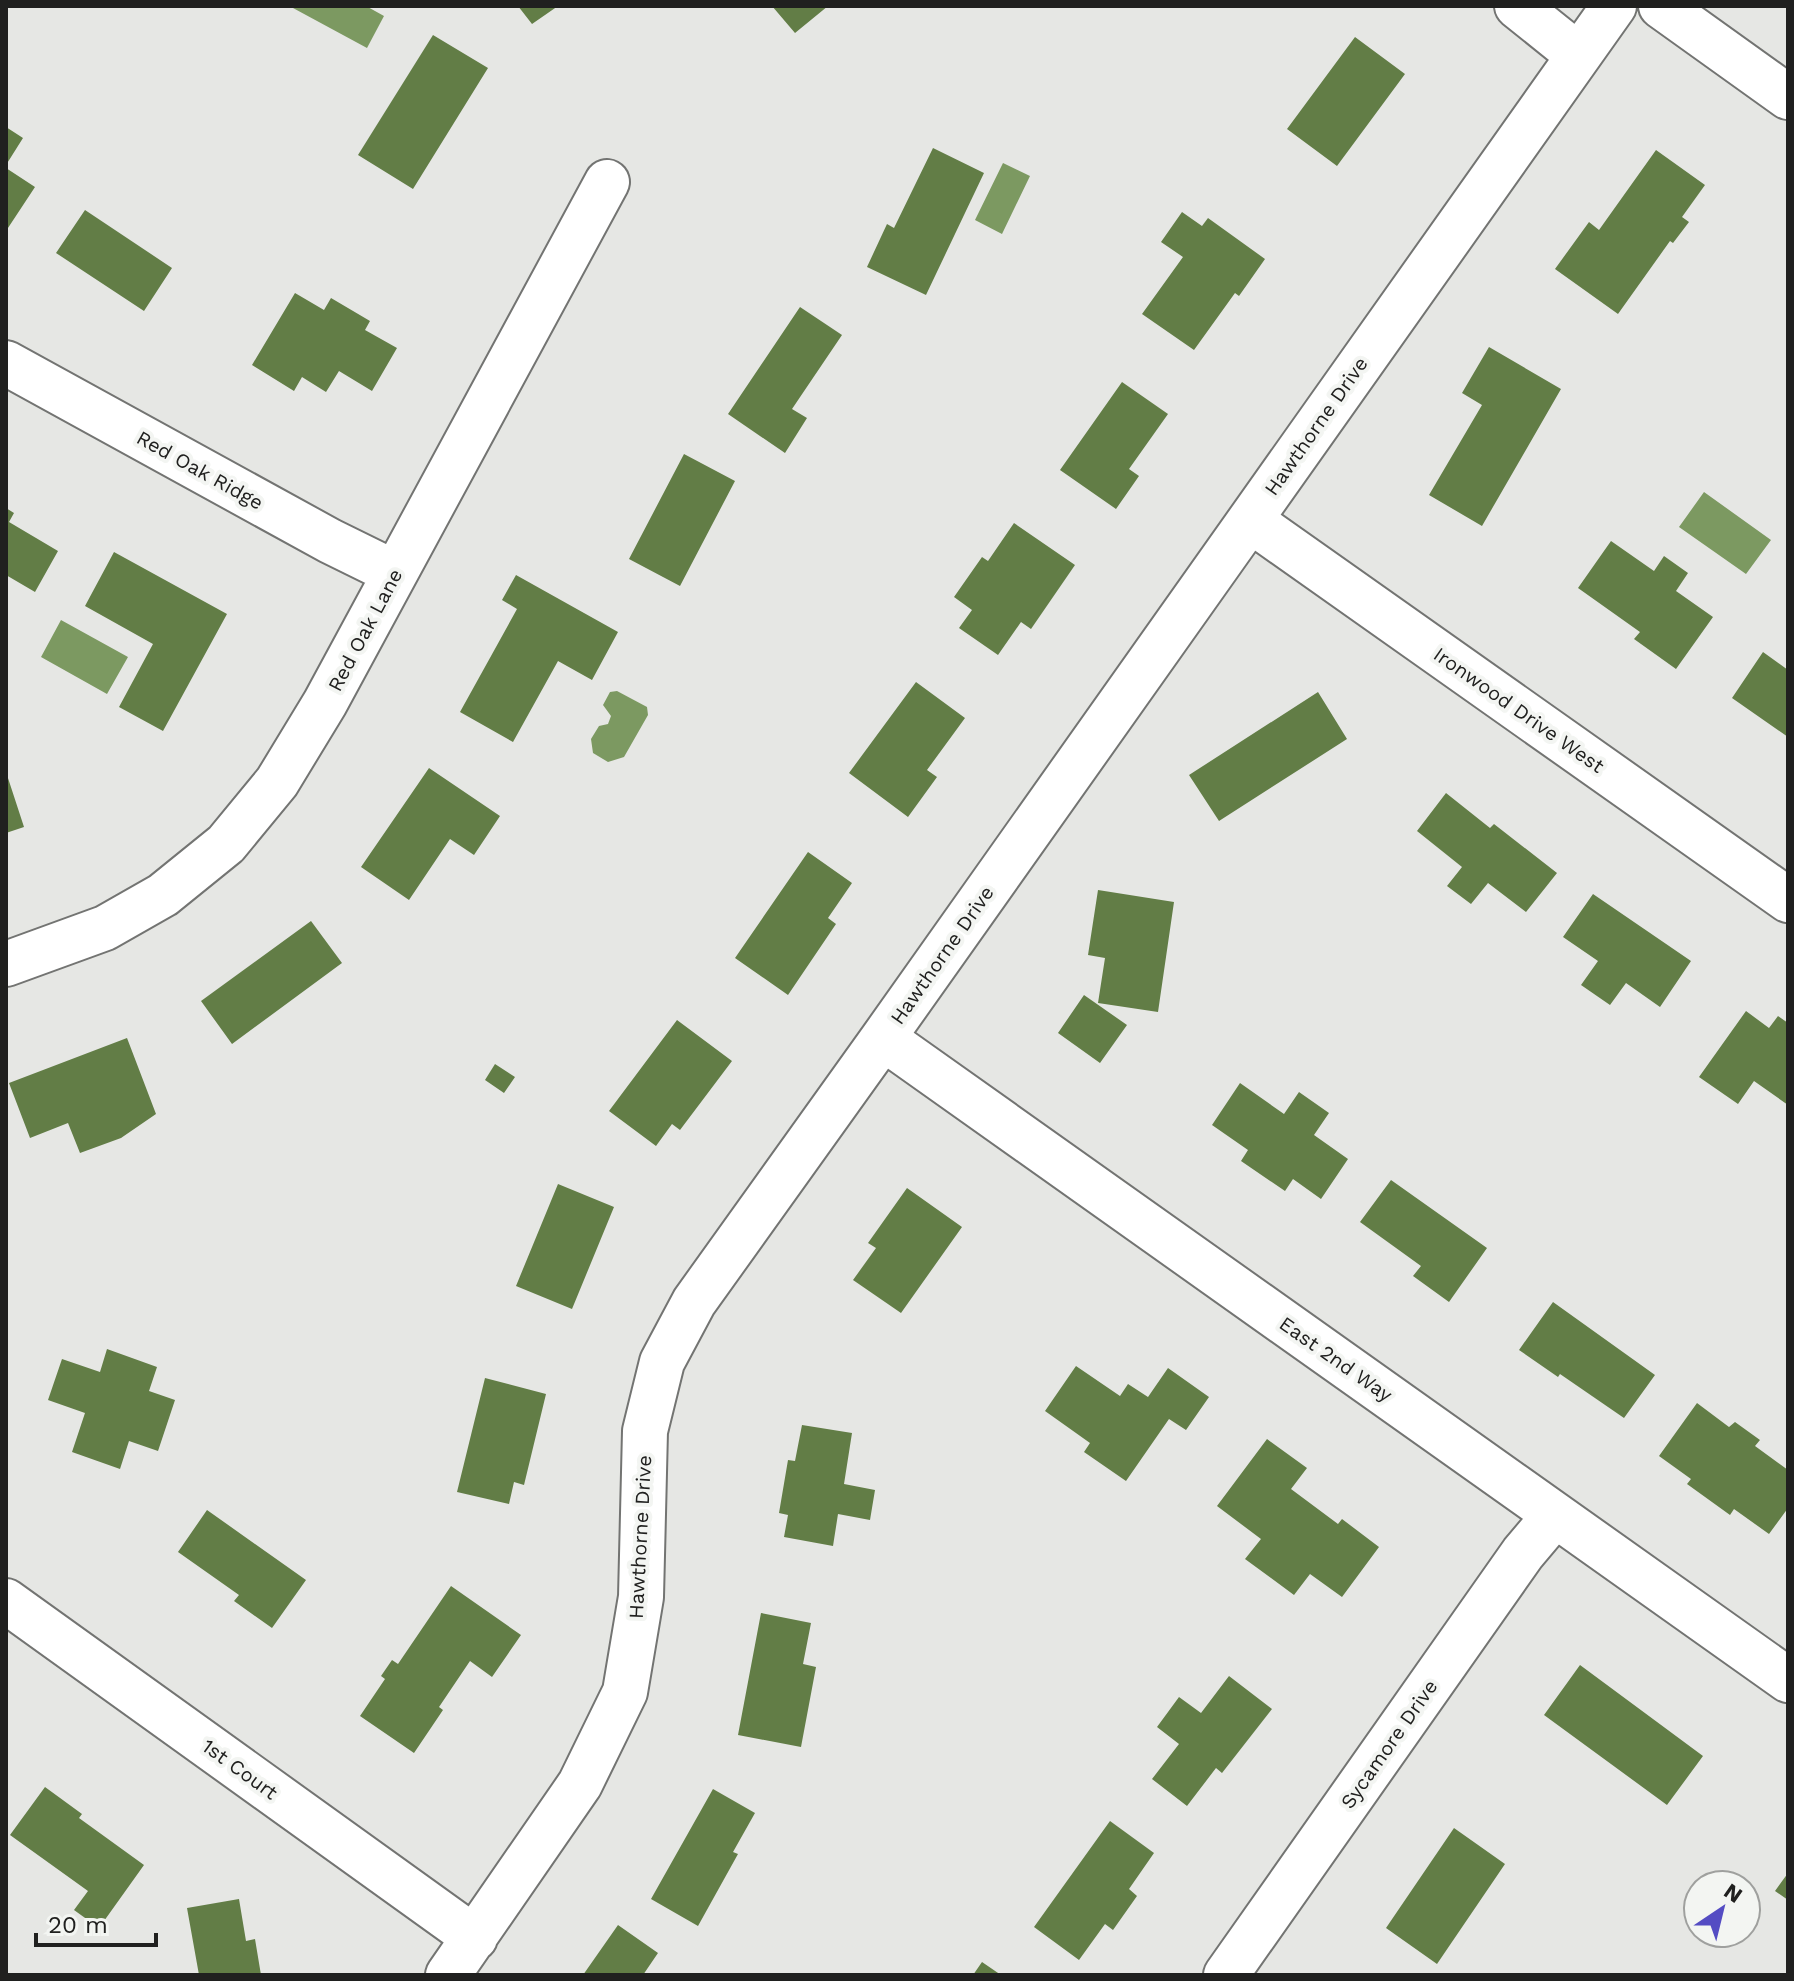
<svg xmlns="http://www.w3.org/2000/svg" width="1794" height="1981" viewBox="0 0 1794 1981" font-family="'Work Sans',sans-serif">
<rect width="100%" height="100%" fill="#e6e7e4"/>
<path fill="#7c9961" d="M294,6H366L384,16L367,48L293,8Z
M1003,163L1030,176L1002,234L975,220Z
M1704,492L1771,540L1746,574L1679,527Z
M61,620L128,657L107,694L41,657Z
M617,691L647,707L648,715L624,757L608,762L593,753L591,739L599,726L608,724L611,716L603,705L610,692Z"/>
<path fill="#627d46" d="M518,6H558L532,24Z
M772,6H828L795,33Z
M433,35L488,68L413,189L358,155Z
M1355,37L1405,74L1337,166L1287,129Z
M6,127L23,138L6,165Z
M933,148L984,173L926,295L867,267L887,224L894,228Z
M1656,150L1705,185L1682,217L1689,222L1673,243L1670,241L1618,314L1555,269L1589,222L1599,230Z
M6,168L35,187L6,231Z
M85,210L172,268L144,311L56,253Z
M1182,212L1202,226L1208,218L1265,259L1239,296L1235,293L1194,350L1142,314L1183,257L1161,242Z
M295,293L324,310L331,298L370,321L365,330L397,348L372,391L339,371L326,392L302,377L294,391L252,365Z
M800,307L842,335L792,409L807,418L785,453L728,414Z
M1489,347L1561,389L1482,526L1429,495L1482,405L1462,393Z
M1122,382L1168,414L1129,469L1139,476L1116,509L1060,470Z
M684,454L735,481L680,586L629,559Z
M6,508L14,513L9,522L58,551L35,592L6,575Z
M1014,523L1075,565L1031,629L1021,622L998,655L959,628L972,610L954,597L982,557L988,561Z
M1611,541L1654,571L1664,556L1688,573L1676,591L1713,617L1676,669L1634,639L1640,632L1578,588Z
M114,552L227,614L163,731L119,707L153,644L85,606Z
M516,575L618,632L592,680L558,661L513,742L460,712L517,609L502,600Z
M1763,652L1788,670V737L1732,698Z
M916,682L965,718L927,770L937,777L908,817L849,773Z
M1318,692L1347,739L1219,821L1189,775Z
M429,768L500,816L474,855L450,839L409,900L361,867Z
M7,775L24,827L6,833V776Z
M1446,793L1490,828L1494,824L1557,873L1526,912L1488,883L1471,904L1447,886L1462,867L1417,831Z
M808,852L852,883L828,918L836,924L788,995L735,958Z
M1098,890L1174,902L1158,1012L1098,1003L1105,958L1088,955Z
M1593,894L1691,961L1660,1007L1626,983L1610,1005L1581,985L1598,961L1563,937Z
M311,921L342,963L232,1044L201,1001Z
M1084,995L1127,1025L1100,1063L1058,1033Z
M1746,1011L1769,1028L1778,1016L1788,1023V1105L1754,1081L1738,1104L1699,1077Z
M677,1020L732,1061L680,1130L672,1124L656,1146L609,1111Z
M127,1038L156,1114L121,1138L80,1153L68,1123L30,1138L9,1083Z
M495,1064L515,1077L504,1093L485,1080Z
M1240,1083L1284,1114L1299,1092L1329,1113L1314,1135L1348,1159L1321,1199L1293,1179L1285,1191L1241,1161L1248,1150L1212,1125Z
M1391,1180L1487,1248L1449,1302L1413,1276L1421,1266L1360,1222Z
M558,1184L614,1207L572,1309L516,1286Z
M907,1188L962,1227L901,1313L853,1280L876,1248L868,1243Z
M1553,1302L1655,1375L1624,1418L1560,1374L1558,1377L1519,1350Z
M107,1349L157,1367L149,1391L175,1400L158,1451L129,1441L120,1469L72,1452L85,1413L48,1400L62,1359L100,1372Z
M1076,1366L1120,1396L1128,1384L1148,1397L1168,1368L1209,1397L1186,1430L1169,1419L1126,1481L1084,1452L1090,1443L1045,1411Z
M485,1378L546,1394L524,1485L514,1482L509,1504L457,1492Z
M1697,1403L1729,1427L1735,1422L1760,1440L1755,1446L1788,1470V1508L1769,1534L1734,1509L1730,1515L1687,1484L1691,1479L1659,1456Z
M802,1425L852,1433L844,1484L875,1490L870,1520L838,1514L833,1546L784,1537L788,1515L779,1513L788,1460L795,1461Z
M1267,1439L1307,1468L1291,1489L1338,1524L1342,1519L1379,1547L1342,1597L1310,1574L1294,1595L1245,1559L1261,1539L1217,1506Z
M207,1510L306,1580L272,1628L234,1601L239,1595L178,1552Z
M451,1586L521,1635L492,1677L470,1661L439,1707L443,1710L414,1753L360,1716L385,1679L381,1676L392,1660L398,1664Z
M761,1613L811,1623L803,1664L816,1667L801,1747L738,1735Z
M1580,1665L1703,1756L1667,1805L1544,1715Z
M1229,1676L1272,1709L1222,1773L1216,1768L1187,1806L1152,1779L1179,1744L1157,1727L1179,1697L1201,1713Z
M45,1787L82,1814L79,1818L144,1865L99,1928L74,1910L88,1891L10,1835Z
M713,1789L755,1813L733,1852L738,1854L698,1926L651,1899Z
M1110,1821L1154,1853L1129,1889L1137,1896L1113,1930L1105,1924L1079,1960L1034,1927Z
M1454,1828L1505,1864L1437,1964L1386,1928Z
M1788,1873V1900L1775,1891Z
M239,1899L246,1941L255,1939L261,1975H199L187,1908Z
M618,1925L658,1953L643,1975H583Z
M982,1962L1001,1975H973Z"/>
<g fill="none" stroke-linecap="round" stroke-linejoin="round">
<g stroke="#737472" stroke-width="48">
<path id="minor" d="M1517,6L1578,55
M1661,6L1788,97
M6,363L330,541L395,573
M1250,520L1788,900
M6,964L105,928L163,895L226,844L277,782L325,703L607,182
M883,1038L1788,1680
M6,1601L475,1938
M448,1975L580,1784L625,1692L641,1597L645,1431L662,1362L694,1302L883,1038L1614,6
M1226,1975L1523,1553L1555,1515"/>
</g>
<use href="#minor" stroke="#fff" stroke-width="44"/>
</g>
<g text-anchor="middle" dominant-baseline="central" stroke-width="8" stroke-linejoin="round" paint-order="stroke">
<g font-size="20" fill="#20201f" stroke="#f3f5f2">
<text transform="translate(1316 426) rotate(-55)">Hawthorne Drive</text>
<text transform="translate(200 470) rotate(29)">Red Oak Ridge</text>
<text transform="translate(365 630) rotate(-62)">Red Oak Lane</text>
<text transform="translate(1519 710) rotate(35)">Ironwood Drive West</text>
<text transform="translate(942 955) rotate(-55)">Hawthorne Drive</text>
<text transform="translate(1336 1359) rotate(35)">East 2nd Way</text>
<text transform="translate(640 1537) rotate(-87)">Hawthorne Drive</text>
<text transform="translate(1389 1744) rotate(-55)">Sycamore Drive</text>
<text transform="translate(240 1769) rotate(36)">1st Court</text>
</g>
</g>
<rect width="1794" height="1981" fill="none" stroke="#20201f" stroke-width="16"/>
<g transform="translate(1722 1909) rotate(35)"><circle r="38" fill="#f3f5f2" stroke="#9fa09e" stroke-width="2"/>
<path d="M0-6L14 30L0 20L-14 30Z" fill="#544cc3"/>
<text y="-12" font-size="22" font-weight="bold" text-anchor="middle" fill="#20201f">N</text>
</g>
<path d="M36 1933v12h120v-12" fill="none" stroke="#20201f" stroke-width="4"/>
<text x="48" y="1933" font-size="24" fill="#20201f" stroke="#f3f5f2" stroke-width="6" paint-order="stroke">20 m</text>
</svg>
